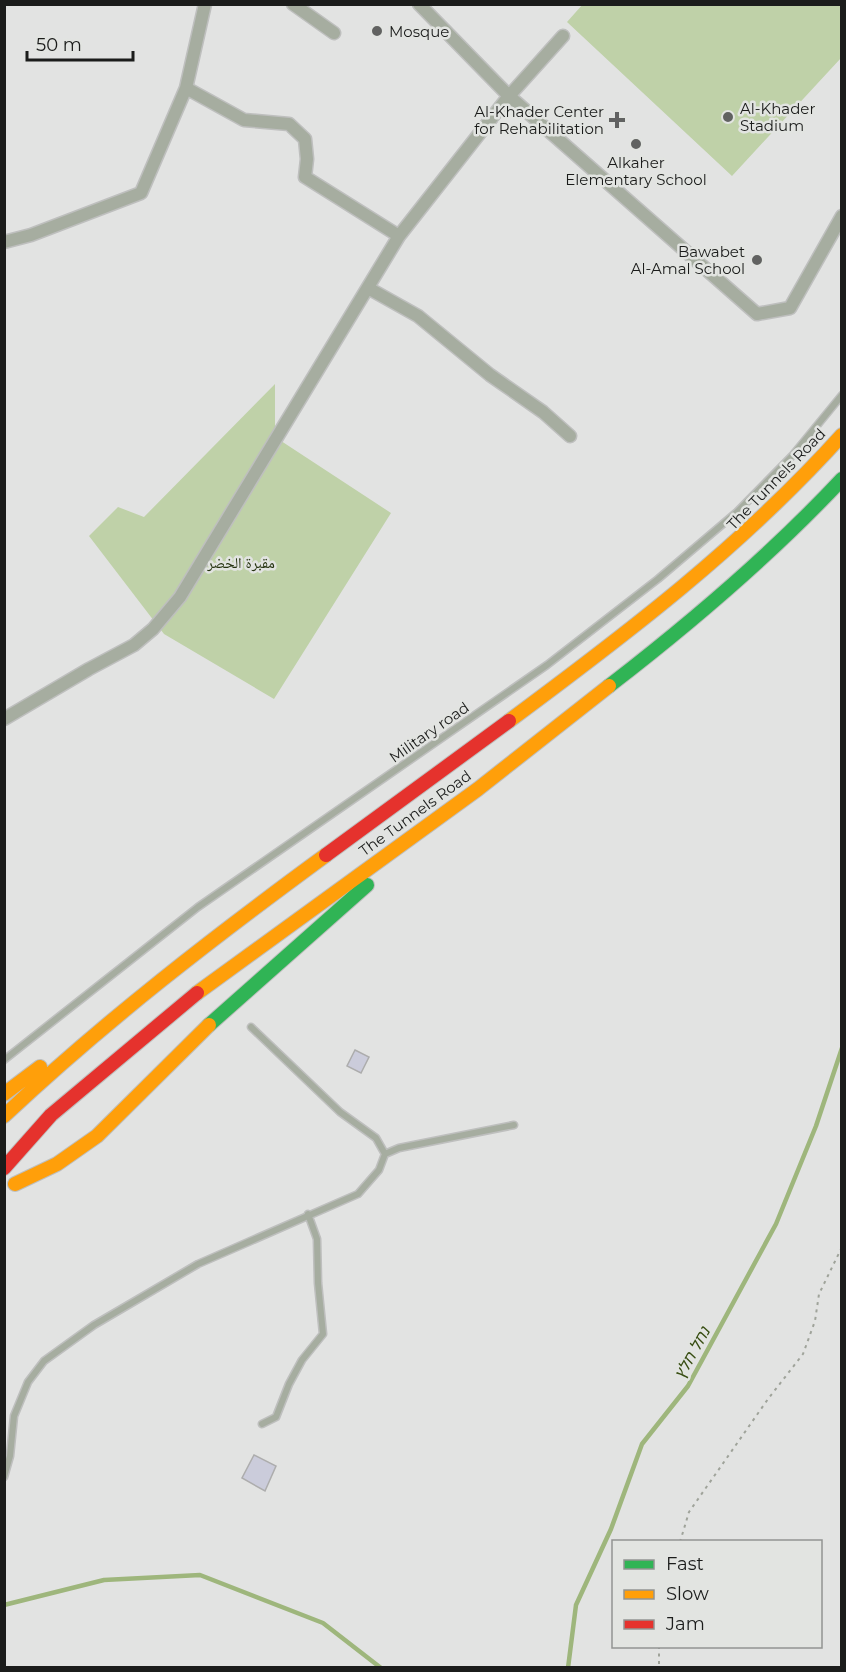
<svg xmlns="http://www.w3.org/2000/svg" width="846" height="1672" viewBox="0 0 846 1672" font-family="Montserrat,'Noto Naskh Arabic','Noto Sans Hebrew',sans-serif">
<rect width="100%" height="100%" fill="#e2e3e2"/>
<path fill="#bfd1a8" d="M583,4L839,5L842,7L841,58L732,176L567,22Z
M275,384V437L391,513L274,699L164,634L89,536L118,507L144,517Z"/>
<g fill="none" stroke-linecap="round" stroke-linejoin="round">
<path stroke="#9eb67c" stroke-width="4.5" d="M4,1605L104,1580L200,1575L323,1623L381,1668
M568,1668L576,1605L611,1529L642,1444L688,1386L776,1224L816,1126L842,1048"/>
</g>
<path fill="#cbccdb" stroke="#adadad" stroke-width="1.5" d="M355,1050L369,1057L361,1073L347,1066Z
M254,1455L276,1466L265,1491L242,1478Z"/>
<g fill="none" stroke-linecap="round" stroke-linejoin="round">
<g stroke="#bebfbe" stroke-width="9">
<path id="lane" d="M4,1060L198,907L547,665L658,579L737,512L792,456L842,395
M385,1154L399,1148L514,1125
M262,1424L276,1417L289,1384L302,1360L323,1334L318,1283L317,1239L308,1214
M4,1477L10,1456L14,1416L28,1382L44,1361L94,1325L198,1264L358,1194L379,1170L385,1154L376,1138L340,1112L251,1027"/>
</g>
<g stroke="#bebfbe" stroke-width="15">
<path id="street" d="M293,4L334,33
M419,4L509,96L757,314L790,308L842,216
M186,88L244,120L289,124L305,139L307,159L305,177L399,236
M4,242L31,235L141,193L186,88L205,4
M368,288L418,316L490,375L543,412L570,436
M4,719L89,669L134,645L153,629L180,597L399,236L509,96L563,36"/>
</g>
<g stroke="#bebfbe" stroke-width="16">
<path id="fast" d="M609,686C692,622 771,555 842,479
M209,1025L367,885"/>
</g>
<g stroke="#bebfbe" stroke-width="16">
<path id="slow" d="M509,721C629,632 741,547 842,435
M197,993L478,789L609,686
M4,1094L40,1067
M4,1116C105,1021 214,937 326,855
M15,1184L57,1164L97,1136L209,1025"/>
</g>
<g stroke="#bebfbe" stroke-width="16">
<path id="jam" d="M326,855L509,721
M4,1168L51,1115L197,993"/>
</g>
<path stroke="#9fa39a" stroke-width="2" stroke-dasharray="3 4.5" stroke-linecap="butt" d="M680,1542L689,1512L768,1399L803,1354L815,1321L819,1294L842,1247
M659,1646V1668"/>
<use href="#lane" stroke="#a6ada0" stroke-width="6"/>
<use href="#street" stroke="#a6ada0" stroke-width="12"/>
<use href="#fast" stroke="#30b455" stroke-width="14"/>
<use href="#slow" stroke="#ff9f0a" stroke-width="14"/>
<use href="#jam" stroke="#e5322d" stroke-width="14"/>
</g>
<g fill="#616261" stroke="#e2e4e1" stroke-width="2">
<circle cx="377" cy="31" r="6"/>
<circle cx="728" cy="117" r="6"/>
<path d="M614 111h6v6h6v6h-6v6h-6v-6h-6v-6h6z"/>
<circle cx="636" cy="144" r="6"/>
<circle cx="757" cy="260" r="6"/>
</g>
<g text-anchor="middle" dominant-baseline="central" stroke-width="5" stroke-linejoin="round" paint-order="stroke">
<g font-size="15" fill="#1b1c1b" stroke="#e2e4e1" text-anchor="start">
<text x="389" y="31">Mosque</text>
<text x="740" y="108">Al-Khader<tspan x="740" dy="17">Stadium</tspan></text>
<text x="604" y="111" text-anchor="end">Al-Khader Center<tspan x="604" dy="17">for Rehabilitation</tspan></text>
<text x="636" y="162" text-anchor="middle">Alkaher<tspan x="636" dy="17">Elementary School</tspan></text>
<text x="745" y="251" text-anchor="end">Bawabet<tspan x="745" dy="17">Al-Amal School</tspan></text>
</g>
<g font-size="15" fill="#1b1c1b" stroke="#e2e4e1">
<text transform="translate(776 479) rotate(-46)">The Tunnels Road</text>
<text transform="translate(429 732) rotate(-35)">Military road</text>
<text transform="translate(415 813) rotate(-36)">The Tunnels Road</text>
</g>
<g font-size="15" fill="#263411" stroke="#e2e4e1">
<text x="241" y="562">مقبرة الخضر</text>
</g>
<g font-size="16" font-style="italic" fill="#374d12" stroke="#e2e4e1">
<text transform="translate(692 1353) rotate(-61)">נחל חלץ</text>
</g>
</g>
<rect width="846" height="1672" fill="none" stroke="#1b1c1b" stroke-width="12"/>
<rect x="612" y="1540" width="210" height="108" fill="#e2e4e1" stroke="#929492" stroke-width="1.5"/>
<rect x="624" y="1560" width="30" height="9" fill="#30b455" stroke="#929492" stroke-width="1.5"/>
<text x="666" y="1570" font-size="18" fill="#1b1c1b">Fast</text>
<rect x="624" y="1590" width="30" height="9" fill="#ff9f0a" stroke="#929492" stroke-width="1.5"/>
<text x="666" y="1600" font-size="18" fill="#1b1c1b">Slow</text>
<rect x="624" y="1620" width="30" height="9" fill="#e5322d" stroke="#929492" stroke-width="1.5"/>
<text x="666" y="1630" font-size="18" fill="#1b1c1b">Jam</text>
<path d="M27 51v9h106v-9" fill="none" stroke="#1b1c1b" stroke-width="3"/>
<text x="36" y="51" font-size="18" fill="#1b1c1b" stroke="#e2e4e1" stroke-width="4.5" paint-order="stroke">50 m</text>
</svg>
